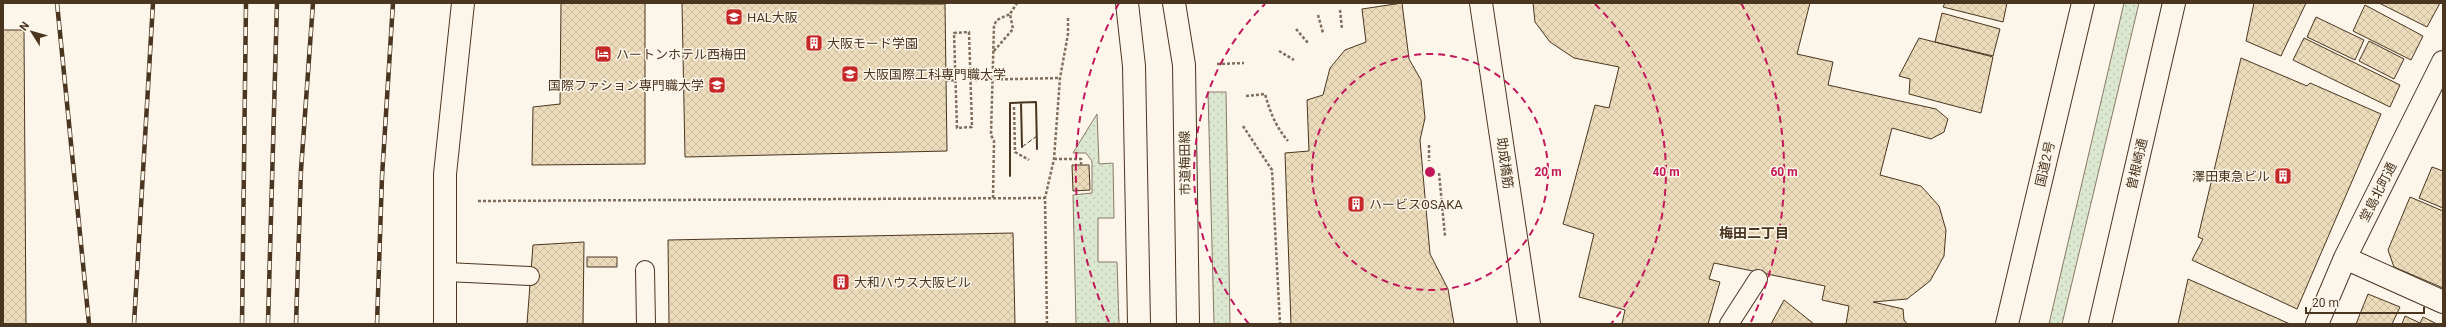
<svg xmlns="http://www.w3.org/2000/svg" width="2446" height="327" viewBox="0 0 2446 327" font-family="Roboto,'Noto Sans JP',sans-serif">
<defs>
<pattern id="grass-dots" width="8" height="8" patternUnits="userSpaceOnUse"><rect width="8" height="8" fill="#dce7d0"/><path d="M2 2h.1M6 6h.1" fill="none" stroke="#bec7b2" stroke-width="1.8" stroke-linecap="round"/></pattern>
<pattern id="building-cross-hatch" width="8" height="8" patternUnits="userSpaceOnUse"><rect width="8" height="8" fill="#ecdcbc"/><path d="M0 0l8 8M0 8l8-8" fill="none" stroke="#ccbda1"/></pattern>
</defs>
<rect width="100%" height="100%" fill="#fbf6e9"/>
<path fill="url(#grass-dots)" stroke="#887966" d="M2124,3H2139L2062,324H2049Z
M1208,92H1226L1230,324H1214Z
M1097,114L1099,164L1113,163L1114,218H1098V262H1117L1119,324H1076L1073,195L1092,193V161L1086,153H1073Z"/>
<path fill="url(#building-cross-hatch)" stroke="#4a3520" d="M561,3H645V164L532,165L533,107L560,104Z
M682,3L945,4L947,151L685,157Z
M1402,3L1409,59L1421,80L1425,118L1420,140L1430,254L1448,289L1454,324H1291L1285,153L1309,151L1307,100L1323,95L1330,68L1345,50L1366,42L1362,9Z
M1533,3H1810L1797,54L1833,62L1828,85L1936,109L1948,119L1944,132L1931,139L1892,128L1880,175L1921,186L1939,206L1946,230L1944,256L1930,281L1907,299L1873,302L1903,309L1904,320L1907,324H1846L1849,306L1822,300L1825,286L1714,263L1709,279L1720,282L1708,324H1622L1625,310L1579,297L1594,234L1563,224L1595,105L1609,108L1619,67L1574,58L1550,42L1535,22Z
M1945,3H2007L2003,22L1943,7Z
M2254,3H2306L2281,56L2246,41Z
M2379,3H2440L2427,27Z
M2365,5L2423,36L2411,60L2353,31Z
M1942,13L2000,29L1993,56L1935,42Z
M2316,17L2364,40L2355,60L2307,37Z
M3,30H24L26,324H3Z
M1919,38L1993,57L1981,113L1909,94L1910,79L1899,76Z
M2304,38L2400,85L2390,107L2293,60Z
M2369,41L2404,59L2394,79L2359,61Z
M2241,58L2307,86L2310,83L2381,114L2297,309L2192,260L2203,239L2198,237Z
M1072,165H1089L1090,190L1073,191Z
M2432,167L2443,171V208L2419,198Z
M2410,197L2443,211V288L2394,267L2388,250Z
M1013,233L1015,324H669L668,240Z
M584,242L583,324H527L533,245Z
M587,257H617V267H587Z
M2188,279L2290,324H2178Z
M2368,294L2400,307L2392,324H2356Z
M1784,300L1814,324H1771Z
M2405,316L2420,323L2423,317L2437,324H2402Z"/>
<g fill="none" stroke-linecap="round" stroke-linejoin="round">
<g stroke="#4a3520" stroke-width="20">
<path id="lane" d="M645,270L646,324
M446,272L530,276
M1729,324L1758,279"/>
</g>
<g stroke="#4a3520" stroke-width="24">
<path id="street" d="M2345,258L2443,302
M2317,324L2345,258L2443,62"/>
</g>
<g stroke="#4a3520" stroke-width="24">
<path id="secondary" d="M1127,3L1134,66L1139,324
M1174,3L1184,65L1188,324
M1481,3L1529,324
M445,324V174L463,3"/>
</g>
<g stroke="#4a3520" stroke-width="24">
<path id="highway" d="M2007,324L2083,3
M2100,324L2174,3"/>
</g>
<path stroke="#7f6f5c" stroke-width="2.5" stroke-dasharray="3 2" stroke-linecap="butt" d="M1340,10L1342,29
M1318,15L1323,33
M1296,29L1308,43
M969,32L972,127L957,128L954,33Z
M994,51L1013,29L1010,14L1017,3
M1279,51L1294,60
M1217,64L1244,63
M970,80L1060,78
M946,81L956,80
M1246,96L1265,94C1270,112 1276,127 1288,141
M1014,107L1015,152L1029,160
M1243,126L1272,170L1280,324
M1429,145V161
M1054,159H1081V165
M1439,173L1445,236
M993,198L994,141L991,135L994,25L997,20L1010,14
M478,201L1045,198
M1047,324L1045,198L1054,159L1060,78L1068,34V16"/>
<use href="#lane" stroke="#fbf6e9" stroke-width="18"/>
<use href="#street" stroke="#fbf6e9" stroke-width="22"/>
<use href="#secondary" stroke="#fbf6e9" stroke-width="22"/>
<use href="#highway" stroke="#fbf6e9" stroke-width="22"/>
<g stroke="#4a3520" stroke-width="4.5">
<path id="rail" d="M57,3L89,324
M134,324L153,3
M242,324L246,3
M268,324L277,3
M296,324L301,170L313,3
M377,324L382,177L393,3"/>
</g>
<use href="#rail" stroke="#fbf6e9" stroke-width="3" stroke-dasharray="9" stroke-linecap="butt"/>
<path stroke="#4a3520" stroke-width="1" stroke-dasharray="5 2" stroke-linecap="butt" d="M1022,147L1037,136"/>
<path stroke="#4a3520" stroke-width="2" d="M1021,103L1022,147
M1010,176V103L1036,102L1037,149"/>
</g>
<g fill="none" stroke="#c2185b" stroke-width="2" stroke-dasharray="7 5">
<circle cx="1430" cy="172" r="118"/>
<path d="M1249 324A236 236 0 0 1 1265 4M1595 4A236 236 0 0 1 1611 324"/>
<path d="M1109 322A354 354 0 0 1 1119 3M1741 3A354 354 0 0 1 1751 322"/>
</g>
<defs>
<g id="university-square" transform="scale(0.9)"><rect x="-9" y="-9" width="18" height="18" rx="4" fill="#c62828" stroke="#fbf6e9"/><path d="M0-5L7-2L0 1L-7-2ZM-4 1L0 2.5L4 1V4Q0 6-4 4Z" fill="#fff"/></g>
<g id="building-square" transform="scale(0.9)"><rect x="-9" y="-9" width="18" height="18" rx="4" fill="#c62828" stroke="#fbf6e9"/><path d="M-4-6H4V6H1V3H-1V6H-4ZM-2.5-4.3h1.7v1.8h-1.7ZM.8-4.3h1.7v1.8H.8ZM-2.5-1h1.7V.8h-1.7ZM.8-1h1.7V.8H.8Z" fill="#fff"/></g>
<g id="hotel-square" transform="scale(0.9)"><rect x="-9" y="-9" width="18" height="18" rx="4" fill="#c62828" stroke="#fbf6e9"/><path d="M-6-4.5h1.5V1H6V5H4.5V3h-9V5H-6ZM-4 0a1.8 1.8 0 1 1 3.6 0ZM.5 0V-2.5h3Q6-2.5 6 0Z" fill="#fff"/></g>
</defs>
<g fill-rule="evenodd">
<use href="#university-square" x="734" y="17"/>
<use href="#building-square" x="814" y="43"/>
<use href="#hotel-square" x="603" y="54"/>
<use href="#university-square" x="850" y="74"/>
<use href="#university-square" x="717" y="85"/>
<use href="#building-square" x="2283" y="176"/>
<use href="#building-square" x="1356" y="204"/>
<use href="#building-square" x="841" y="282"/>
</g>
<g text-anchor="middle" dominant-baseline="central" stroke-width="3" stroke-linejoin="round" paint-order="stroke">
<g font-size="13" fill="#4a3520" stroke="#fbf6e9" text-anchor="start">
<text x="747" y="17">HAL大阪</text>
<text x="827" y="43">大阪モード学園</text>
<text x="616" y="54">ハートンホテル西梅田</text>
<text x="863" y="74">大阪国際工科専門職大学</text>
<text x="704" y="85" text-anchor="end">国際ファション専門職大学</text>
<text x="2270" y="176" text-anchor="end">澤田東急ビル</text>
<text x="1369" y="204">ハービスOSAKA</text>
<text x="854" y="282">大和ハウス大阪ビル</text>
</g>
<g font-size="13" fill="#4a3520" stroke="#fbf6e9">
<text transform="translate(1185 163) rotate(-91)">市道梅田線</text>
<text transform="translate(1505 163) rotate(82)">助成橋筋</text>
<text transform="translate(2045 164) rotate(-77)">国道2号</text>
<text transform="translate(2137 164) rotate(-77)">曽根崎通</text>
<text transform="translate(2378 192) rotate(-63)">堂島北町通</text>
</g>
<g font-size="14" font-weight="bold" fill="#4a3520" stroke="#fbf6e9">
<text x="1754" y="233">梅田二丁目</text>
</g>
</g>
<circle cx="1430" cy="172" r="6" fill="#c2185b" stroke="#fbf6e9" stroke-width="2"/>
<g font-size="12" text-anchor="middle" font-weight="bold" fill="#c2185b" stroke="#fbf6e9" stroke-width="3" stroke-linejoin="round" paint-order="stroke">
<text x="1548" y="176">20 m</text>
<text x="1666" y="176">40 m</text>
<text x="1784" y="176">60 m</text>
</g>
<rect width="2446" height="327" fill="none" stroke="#4a3520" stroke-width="8"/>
<g transform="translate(32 32) rotate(307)" stroke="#fbf6e9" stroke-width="3" paint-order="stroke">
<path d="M0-3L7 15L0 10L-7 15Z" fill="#4a3520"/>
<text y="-6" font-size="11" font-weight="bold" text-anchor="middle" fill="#4a3520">N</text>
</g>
<path d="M2306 307v6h118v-6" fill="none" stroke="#4a3520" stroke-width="2"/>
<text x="2312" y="307" font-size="12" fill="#4a3520" stroke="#fbf6e9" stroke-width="3" paint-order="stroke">20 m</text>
</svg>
